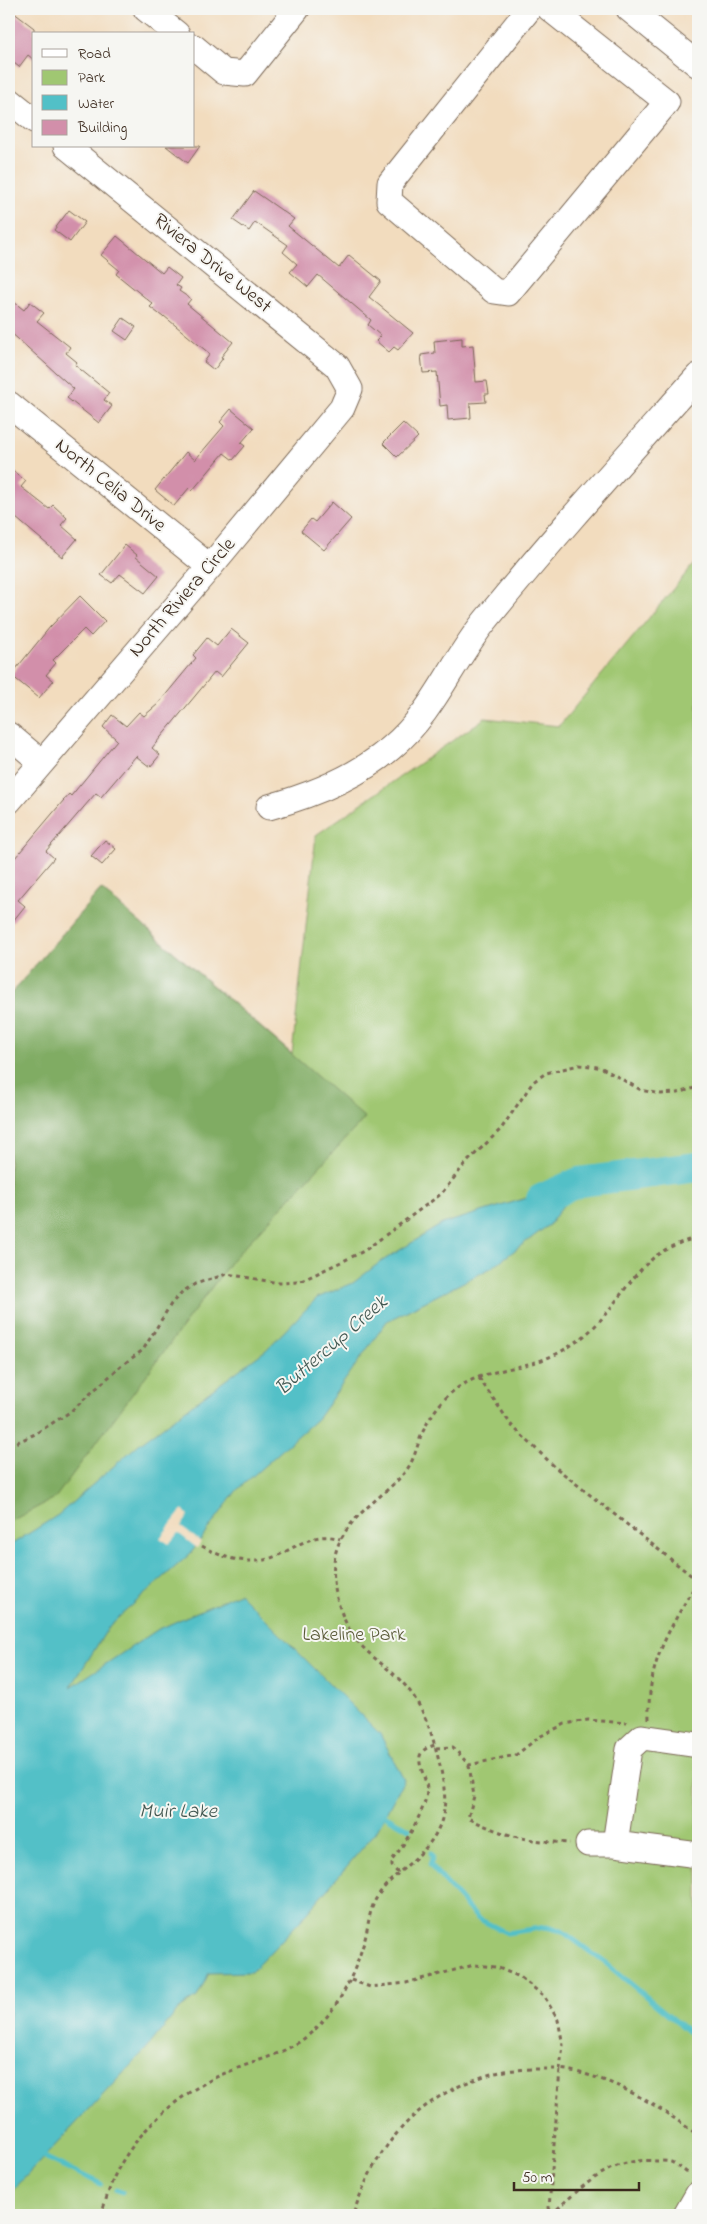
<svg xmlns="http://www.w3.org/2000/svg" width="707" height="2224" viewBox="0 0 707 2224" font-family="'Indie Flower',sans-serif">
<rect width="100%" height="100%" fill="#f6f6f2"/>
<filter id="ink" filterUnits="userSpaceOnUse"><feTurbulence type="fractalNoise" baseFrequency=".02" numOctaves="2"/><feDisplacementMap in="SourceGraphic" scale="10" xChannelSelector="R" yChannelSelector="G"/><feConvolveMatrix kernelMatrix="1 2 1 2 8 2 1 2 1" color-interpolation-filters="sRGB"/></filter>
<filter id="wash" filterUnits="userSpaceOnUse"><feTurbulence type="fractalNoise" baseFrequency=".0096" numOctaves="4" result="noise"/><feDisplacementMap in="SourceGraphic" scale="20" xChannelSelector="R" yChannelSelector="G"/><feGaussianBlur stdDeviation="1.12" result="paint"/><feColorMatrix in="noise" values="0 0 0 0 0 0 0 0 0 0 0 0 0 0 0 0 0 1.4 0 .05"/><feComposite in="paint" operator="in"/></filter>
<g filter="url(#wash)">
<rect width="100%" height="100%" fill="#f2dcbe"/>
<path fill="#a0c772" stroke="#6e7848" d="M698,559V2215H9V996L101,889L292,1054L316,835L485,718L559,726Z"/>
<path fill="#80ac64" stroke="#5e6b41" d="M101,889L365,1118L232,1260L55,1498L9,1522V996Z"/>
<path fill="#52c0c7" stroke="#467572" d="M579,1182L550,1224L491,1268L387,1321L318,1418L237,1490L191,1553L110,1625L71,1687L157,1630L239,1593L380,1734L404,1780L376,1832L301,1920L251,1972L209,1973L197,1997L178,2010L147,2048L15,2188L9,2198V1546L58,1515L139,1444L266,1350L317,1298L353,1283L379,1263L442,1224Z"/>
<path fill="#f2dcbe" d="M182,1510L189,1515L181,1527L201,1542L197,1548L178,1533L169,1544L160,1538Z"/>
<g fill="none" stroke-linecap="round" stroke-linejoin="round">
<path stroke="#52c0c7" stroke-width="5" d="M379,1812L409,1829
M431,1853L433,1856L430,1865L477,1918L507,1933L546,1927L562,1931L608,1965L696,2038
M44,2157L101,2184
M116,2190L122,2192"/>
<path stroke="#52c0c7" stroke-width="30" d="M541,1199L579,1182L698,1167"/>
</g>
<g id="blocks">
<path fill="#d28faa" d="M9,9L34,28V60L28,55L19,67L9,59Z
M166,146H200L188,163Z
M254,191L294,219L288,226L339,268L349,255L381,281L369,297L413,333L398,350L394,347L389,352L376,341L381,336L368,325L371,320L318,275L308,287L290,272L297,264L283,252L288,245L255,222L249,231L233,220Z
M69,210L85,222L70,242L54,230Z
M117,236L162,273L167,267L181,278L176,285L181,288L179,291L191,299L187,304L233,342L221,357L223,358L214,370L204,362L210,354L164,316L163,317L150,307L153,304L116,274L119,270L101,255Z
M9,298L24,310L30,302L44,313L37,321L70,347L66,353L77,362L75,365L109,393L104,400L112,406L99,423L67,398L74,389L9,331Z
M123,318L136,327L127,340L114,331Z
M462,338V346L473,345L476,382L487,381L489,394H485L486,402L470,403L471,418L448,420L447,405L440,406L437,372L423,373L421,355L435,353L434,341Z
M231,409L254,428L241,443L245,446L233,460L224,453L192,491L189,488L174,506L155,490L186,452L195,460L224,426L220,422Z
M403,423L418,437L397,457L383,443Z
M9,468L26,481L21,487L49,509L53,505L67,518L61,525L77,539L62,557L9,512Z
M332,502L351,519L324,550L301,531L311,519L315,522Z
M125,545L137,555L136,557L159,576L145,593L120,574L112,583L101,575Z
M80,596L105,621L91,636L84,629L53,660L56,663L46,675L53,681L39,698L11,675L50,627Z
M231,629L249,643L221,677L215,672L156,743L152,748L160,755L150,767L136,756L101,797L96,793L46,851L54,858L18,900L25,906L9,926V865L69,794L71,796L117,740L103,727L112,715L126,726L139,712L144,716L158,704L196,658L193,655L207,638L217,646Z
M105,840L116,849L102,865L91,856Z"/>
</g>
</g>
<g filter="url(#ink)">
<use href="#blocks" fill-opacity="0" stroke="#7b6856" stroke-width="1"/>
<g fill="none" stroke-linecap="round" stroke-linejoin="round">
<g stroke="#7b6856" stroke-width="27">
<path id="minor" d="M146,9L177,34
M529,9L390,183L389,201L494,291L508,293L667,102L550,9
M629,9L698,65
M194,47L224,72L245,74L297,9
M9,100L34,120
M9,404L210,567
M9,735L41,762
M9,801L210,567L342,408L350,389L337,366L66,146
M269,807C312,795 356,778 391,748C435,711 450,664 485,621C553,537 626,457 698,376
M698,1745L642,1737L629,1749L615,1844L698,1855
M588,1844H615
M686,2215L698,2194"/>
</g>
<path stroke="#7b6856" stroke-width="3" stroke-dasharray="4 4" stroke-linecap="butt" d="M479,1378L512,1426L555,1467L698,1581
M9,1446L35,1434L70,1412L121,1366L143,1350L171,1304L182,1292L195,1284L227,1274L279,1283L299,1282L364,1251L441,1194L466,1163L501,1129L533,1082L546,1073L579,1065L591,1066L602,1068L641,1090L661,1094L678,1093L698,1087
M202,1546C219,1556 237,1562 257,1561C287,1559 307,1528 340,1539
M649,1719C647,1662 670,1628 698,1581
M436,1748L453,1747L469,1765L516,1755L539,1737L565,1724L588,1720L627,1723
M469,1765L474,1796L468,1818C507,1837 526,1841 570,1843
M398,1873L392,1866V1860C404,1846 426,1809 427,1791C427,1779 418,1767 420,1756C422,1749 429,1747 435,1745
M351,1980L370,1987L406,1983L474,1965L496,1967L520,1977L544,1996L558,2020L563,2045L560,2069C536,2069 510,2068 488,2075C416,2097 375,2147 353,2215
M101,2215C105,2203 109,2189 114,2177C136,2130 184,2088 233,2070C260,2059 289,2053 312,2032C340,2007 354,1975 365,1939C369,1923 369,1908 379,1894C395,1871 426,1856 438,1829C448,1808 445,1792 441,1770C435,1744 428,1717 412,1694C396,1672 376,1662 359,1643C338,1619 325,1570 340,1541C354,1512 385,1496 405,1472C414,1461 416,1449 421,1436C430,1415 444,1395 464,1384C494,1367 529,1369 560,1352C571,1346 584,1337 593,1328C629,1292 640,1249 698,1238
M550,2215L553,2213L549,2208L560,2069C614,2077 655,2104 698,2135
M554,2215L553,2213C582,2186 613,2156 656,2161C660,2161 667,2161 671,2162C678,2165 685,2171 690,2175"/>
<use href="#minor" stroke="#fff" stroke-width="25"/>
</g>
</g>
<g text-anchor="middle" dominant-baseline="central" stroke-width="4" stroke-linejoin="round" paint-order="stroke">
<g font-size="20" fill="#3b2a1e" stroke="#f6f6f2">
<text transform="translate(212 264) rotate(39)">Riviera Drive West</text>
<text transform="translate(110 486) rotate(39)">North Celia Drive</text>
<text transform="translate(183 598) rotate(-49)">North Riviera Circle</text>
</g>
<g font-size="20" fill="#595937" stroke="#f6f6f2">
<text x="354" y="1635">Lakeline Park</text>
</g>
<g font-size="21" font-style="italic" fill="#425751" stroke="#f6f6f2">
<text transform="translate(332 1346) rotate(-41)">Buttercup Creek</text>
<text x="178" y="1812">Muir Lake</text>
</g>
</g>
<rect width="707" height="2224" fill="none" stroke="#f6f6f2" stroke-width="30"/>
<rect x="32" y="32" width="162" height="115" fill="#f6f6f2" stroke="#aba49d"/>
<rect x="42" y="49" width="25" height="8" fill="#ffffff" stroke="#aba49d"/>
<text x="78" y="58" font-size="15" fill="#3b2a1e">Road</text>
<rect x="42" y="70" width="25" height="15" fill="#a0c772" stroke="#aba49d"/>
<text x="78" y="82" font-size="15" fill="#3b2a1e">Park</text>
<rect x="42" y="95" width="25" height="15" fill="#52c0c7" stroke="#aba49d"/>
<text x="78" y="108" font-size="15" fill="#3b2a1e">Water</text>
<rect x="42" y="120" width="25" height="15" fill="#d28faa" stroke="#aba49d"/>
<text x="78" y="132" font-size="15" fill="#3b2a1e">Building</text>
<path d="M514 2182v8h125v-8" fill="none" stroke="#3b2a1e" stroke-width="2.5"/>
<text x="522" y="2182" font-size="15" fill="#3b2a1e" stroke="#f6f6f2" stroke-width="4" paint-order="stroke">50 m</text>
</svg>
